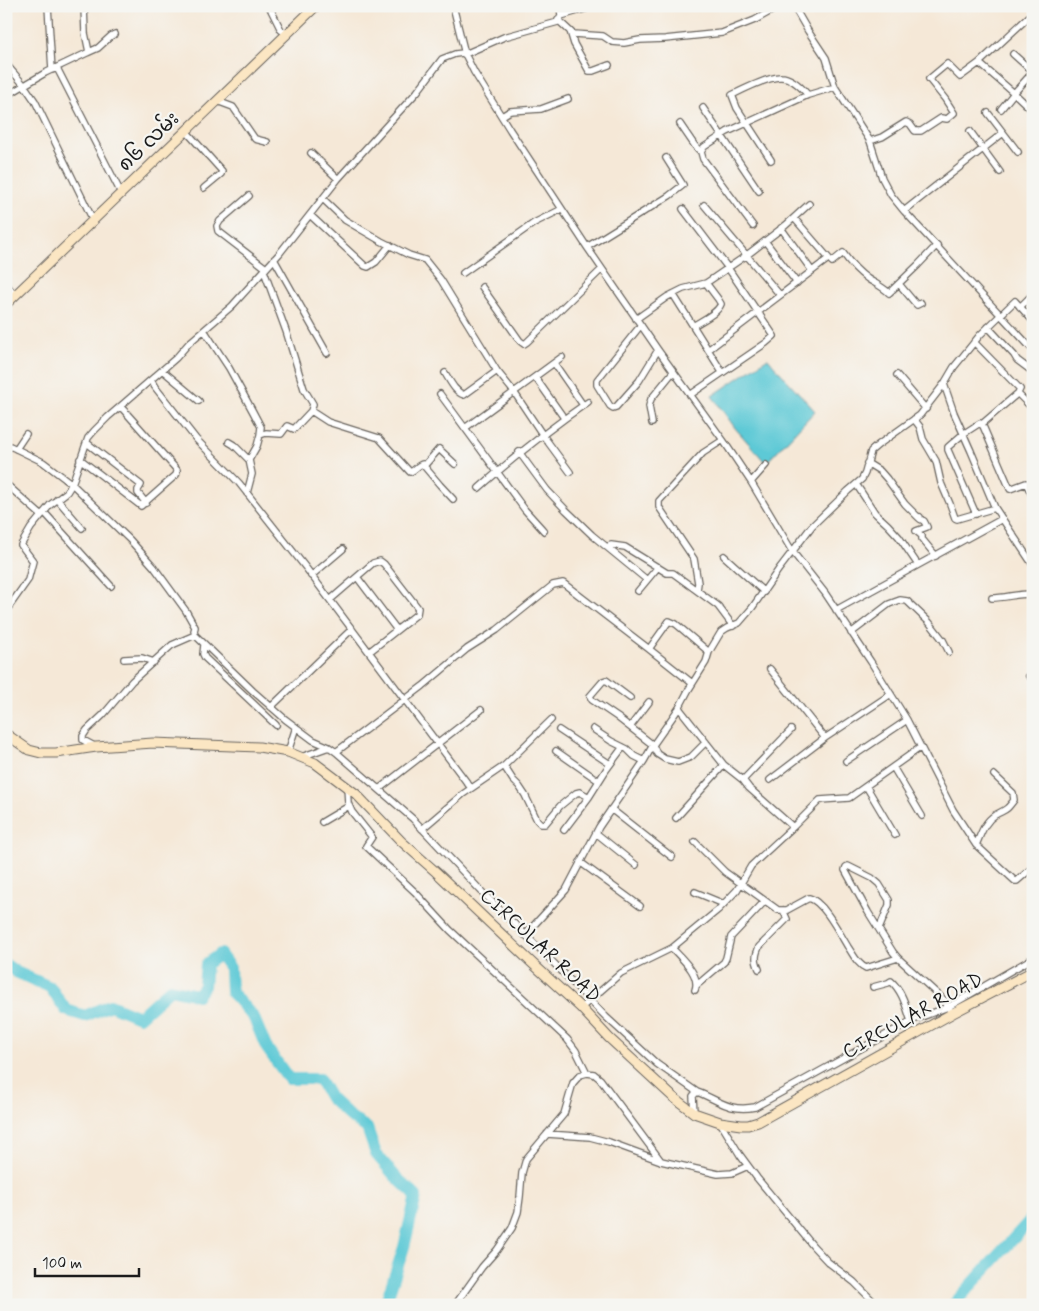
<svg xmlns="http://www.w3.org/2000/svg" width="1039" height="1311" viewBox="0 0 1039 1311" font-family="Mynerve,'Noto Sans Myanmar',sans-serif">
<rect width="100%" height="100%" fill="#f6f6f2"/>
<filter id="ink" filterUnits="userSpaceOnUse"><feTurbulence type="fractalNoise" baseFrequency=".02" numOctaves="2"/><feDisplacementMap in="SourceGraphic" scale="10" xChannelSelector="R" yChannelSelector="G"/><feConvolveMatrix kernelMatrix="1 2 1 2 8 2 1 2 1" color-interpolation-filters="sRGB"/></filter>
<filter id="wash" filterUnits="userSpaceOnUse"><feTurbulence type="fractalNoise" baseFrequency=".0096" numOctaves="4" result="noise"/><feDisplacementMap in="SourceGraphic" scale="20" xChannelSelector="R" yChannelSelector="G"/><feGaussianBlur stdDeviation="1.12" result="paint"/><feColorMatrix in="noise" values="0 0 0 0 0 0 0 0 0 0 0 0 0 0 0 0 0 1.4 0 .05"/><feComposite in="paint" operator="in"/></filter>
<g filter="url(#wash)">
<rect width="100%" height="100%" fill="#f5e8d7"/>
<path fill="#5dc9d6" stroke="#3c7279" d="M768,358L777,369L815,411L766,463L735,428L712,396Z"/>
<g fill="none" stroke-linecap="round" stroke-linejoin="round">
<path stroke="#5dc9d6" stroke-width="12" d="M6,965L16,972L50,987L66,1010L85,1016L110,1005L139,1017L170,989L197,995L204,986L206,964L220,954L230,968L231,992L254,1018L266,1047L289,1079H319L330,1098L349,1116L367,1128L376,1154L395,1176L416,1196L404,1247L385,1305
M953,1305L1033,1217"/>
</g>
</g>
<g filter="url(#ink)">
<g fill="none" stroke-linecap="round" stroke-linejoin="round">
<g stroke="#68635d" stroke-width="8">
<path id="street" d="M48,6L52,70
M269,6L281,30L287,34
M453,6L465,54L504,37L558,22L561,16L560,6
M795,6L797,12L808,31L826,58L835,87L870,141L882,178L891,195L904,211L1033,350
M561,16L595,6
M558,20L573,34L603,36L612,42L624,43L640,40L665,39L722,33L755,20L780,6
M570,31L574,44L589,71H593L609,65
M89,52L98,48L111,36L115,34
M1013,54L1033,72
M979,63L1014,93L1001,109
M6,64L24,85L35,101L93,220
M57,68L121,193
M1033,72L1014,93L1033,111
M6,96L45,73L89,52L85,33L84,6
M217,101L233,107L255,139L267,142
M703,108L759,191
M988,113L1018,152
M502,116L510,111L541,109L568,99
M680,124L695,146L701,152
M186,131L222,171L221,174L204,188
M970,131L1000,172
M870,141L882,137L906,122L910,124L915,131H921L941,118L947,119L954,113L945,99L929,79L947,64L960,77L979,63L1033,13
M311,153L338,179
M771,160L737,108L732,95C742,90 770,76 781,77C792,77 802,88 808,95L835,87
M249,196L220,221L217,226L218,231L266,268
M323,199L345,220L381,241L409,255L425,260L441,280L497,371L514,392L542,434L570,472
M704,205L780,295
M683,209L728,268L774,336L766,343L690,395
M904,211L1003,133
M310,215L365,266L368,267L376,262L390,245
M794,218L832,262L843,253C850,263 858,272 868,279C876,284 883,287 889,293L918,265L937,245
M753,226L703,159L701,152L704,147L727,132L808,95
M781,228L812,271
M765,241L797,283
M587,247L669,196L683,185L666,158
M274,259L327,353
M463,273L534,223L562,209
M6,284L15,296
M899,284L915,303L917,305L921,303
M482,287L520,341L524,344L527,342L602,269
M673,294L722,372
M1020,307L1033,294
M636,319L667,297L683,289L706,283L712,279L747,255L786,225L809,204
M641,325L597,380V385L610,406L613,408L616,407L639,381L658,350
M693,326C702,320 717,314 721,304L718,299L706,283
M988,327L1014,355L1017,360L1033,372
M204,330L229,368L252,410L261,427L260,435
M974,342L1020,389L1018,393L1019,395L1033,409
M708,350L828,259
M554,363L583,405
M162,370L199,401
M445,373C450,381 455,392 464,395L497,371
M897,375L926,409
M535,377L564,418
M151,380L155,387L196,439L239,483L306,568L471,788
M944,384L954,413L971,451L995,508L1033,565
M440,394L525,510L544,531
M311,411L328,422L379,438L410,472C415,471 417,465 423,464L424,466L439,449L455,464
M914,419L920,427L923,439L936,461L941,483L950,504L955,518L957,519L995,508
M652,423L649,406L651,399L673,372
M982,424L1018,393
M465,428L562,357
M229,442L234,445L249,460
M87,443L141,485L138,490V493L146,503
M6,444L43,462L72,484L130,540L154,567L186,611L195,627L194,631L195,635
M16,449L26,434
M519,452L547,490L566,510L592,535L647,580
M80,459L141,506L176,475L177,472V470L121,407
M867,463L880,471L887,479L905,504L919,518L920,517V519L924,521L927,527L916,531L922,536V539L936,556
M424,466L440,485L453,499
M751,482L766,465
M6,484L41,515
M856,484L875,513L888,525L899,537L918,565
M479,488C515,456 549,429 588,402
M247,493L252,474L249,460L257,446L260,435L266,433L281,434L287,426L294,429L311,411L313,404L304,389L286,331L264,271
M57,499L82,528
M44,512L111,586
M976,514L948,450V447L963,434L980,423L983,426L1010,489L1026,483L1033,497
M607,547L611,545L625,547L667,573H673L718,606L733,626
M724,556L764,592
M311,576L343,549
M357,577L397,630
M697,590L698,583L694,559L659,507V501L703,453L723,440
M638,591L658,567
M992,598C1006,598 1019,593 1033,594
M330,600L373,563L380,561L384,564L418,608L417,614L369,652
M836,610L1002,519
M6,611L28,580L33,561L21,545L31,528L50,505L67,492L72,484L88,438L94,431L108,417L176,358L189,343L232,306L279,254L338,179L417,92L442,59L455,54L463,53L466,56L474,72L510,130L587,247L658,350L723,440L751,482L792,551L825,593L871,662L907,720L953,810L976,845L1015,881H1017L1033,867
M851,633L889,604L900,600L907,601L929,622L943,640L949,652
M204,645L203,654L205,658L276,725
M124,659L142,658L154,662
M770,669L825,738
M1029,676L1033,679
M692,683L649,649L669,621L676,624L709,652
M630,698L606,680L603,681L590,696L592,700L617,717L653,745L657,754L665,759L678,762L691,757L706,742
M271,707L352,629
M679,708L724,765L743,780L749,788L793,827L820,800L849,798L921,747
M630,727L649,702
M593,729L611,741L627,749L634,756L644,761L653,745L679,708L689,689L706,662L709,652L721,632L727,628L739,623L752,608L779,569L812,526L848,491L862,479L865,473L871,451L878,445L920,415L944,384L954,367L963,356L980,335L1015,301L1033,321
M559,730L610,764
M96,747L83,740V736L87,730L103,715L132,681L172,645L195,635L253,691L285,719L313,740L329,747L336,752L413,819L483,893L544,953L606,1017L657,1064L697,1092
M556,751L599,781
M288,752L296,727
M336,752L423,686L467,649L497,630L553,585L563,583L649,649
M301,757L329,747
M846,761L907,720
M504,766L513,780L519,786L525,795L537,820L541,824H545L560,806L576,793L580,792L589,797L606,770L623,747
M893,767L922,816
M743,780L791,730
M770,780L825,738L891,694
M866,786L895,835
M347,787L348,803L352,812L372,837L366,846L415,892L450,930L567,1039L576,1051L587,1073
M379,789L481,710
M611,809L672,857
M676,818L724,765
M322,822L349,806
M422,829L463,794L504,766L551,720
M564,830L589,797
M596,833L636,865
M695,842L725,872L778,910H787L809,898C823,901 840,934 848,947C853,954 857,964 866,968L898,958
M976,845C981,834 984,822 995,815C1006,809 1006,811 1014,800L1013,793L994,775
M580,862L640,906
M695,892L724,904
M879,929L889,905V900L879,884L872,878L848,866L846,867L845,870L868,912L893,952L898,958L944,1000L950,1010
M525,935L566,890L599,827L644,761
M672,948C682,959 701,975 695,990
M759,969C755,960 755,956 759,947L787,919L783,910
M697,985L724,962L726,958L731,937L765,901
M873,987L888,983L891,981C903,992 906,1007 911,1021
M581,1008L621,973L672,948L718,910L737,890L751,866L793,827
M694,1113L693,1096L697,1092C719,1100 728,1112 755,1107L911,1021L948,1007L1033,958
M720,1122L740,1155L757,1178L813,1246L828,1262L854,1282L877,1305
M547,1134L590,1137L609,1142L661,1161L718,1174L732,1173L748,1166
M455,1305L482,1267L497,1250L512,1228L518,1212L520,1197L522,1173L526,1159L564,1114L573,1083L580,1075L587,1073L594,1074L600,1079L661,1161"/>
</g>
<g stroke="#68635d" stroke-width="11">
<path id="secondary" d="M6,304L316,6
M6,734L29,750L41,753H56L96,747L153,743L259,747L288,752L315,763L356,794L401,841L436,872L532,963L581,1008L609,1038L673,1097L694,1113L720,1122L741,1125H748L758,1122L953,1013L1033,971"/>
</g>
<use href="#street" stroke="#fff" stroke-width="5.5"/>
<use href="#secondary" stroke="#fbe6c3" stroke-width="9"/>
</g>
</g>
<g text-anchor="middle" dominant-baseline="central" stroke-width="4.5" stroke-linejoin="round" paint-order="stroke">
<g font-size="20" fill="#1c1c1c" stroke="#f6f6f2">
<text transform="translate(149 142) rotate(-44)">၈၆ လမ်း</text>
<text transform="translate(540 946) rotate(43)">CIRCULAR ROAD</text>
<text transform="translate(913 1016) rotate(-29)">CIRCULAR ROAD</text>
</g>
</g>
<rect width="1039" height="1311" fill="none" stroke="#f6f6f2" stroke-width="25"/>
<path d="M35 1268v8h104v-8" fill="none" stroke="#1c1c1c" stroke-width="2.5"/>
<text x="42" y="1268" font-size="15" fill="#1c1c1c" stroke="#f6f6f2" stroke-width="4" paint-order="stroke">100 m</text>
</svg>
